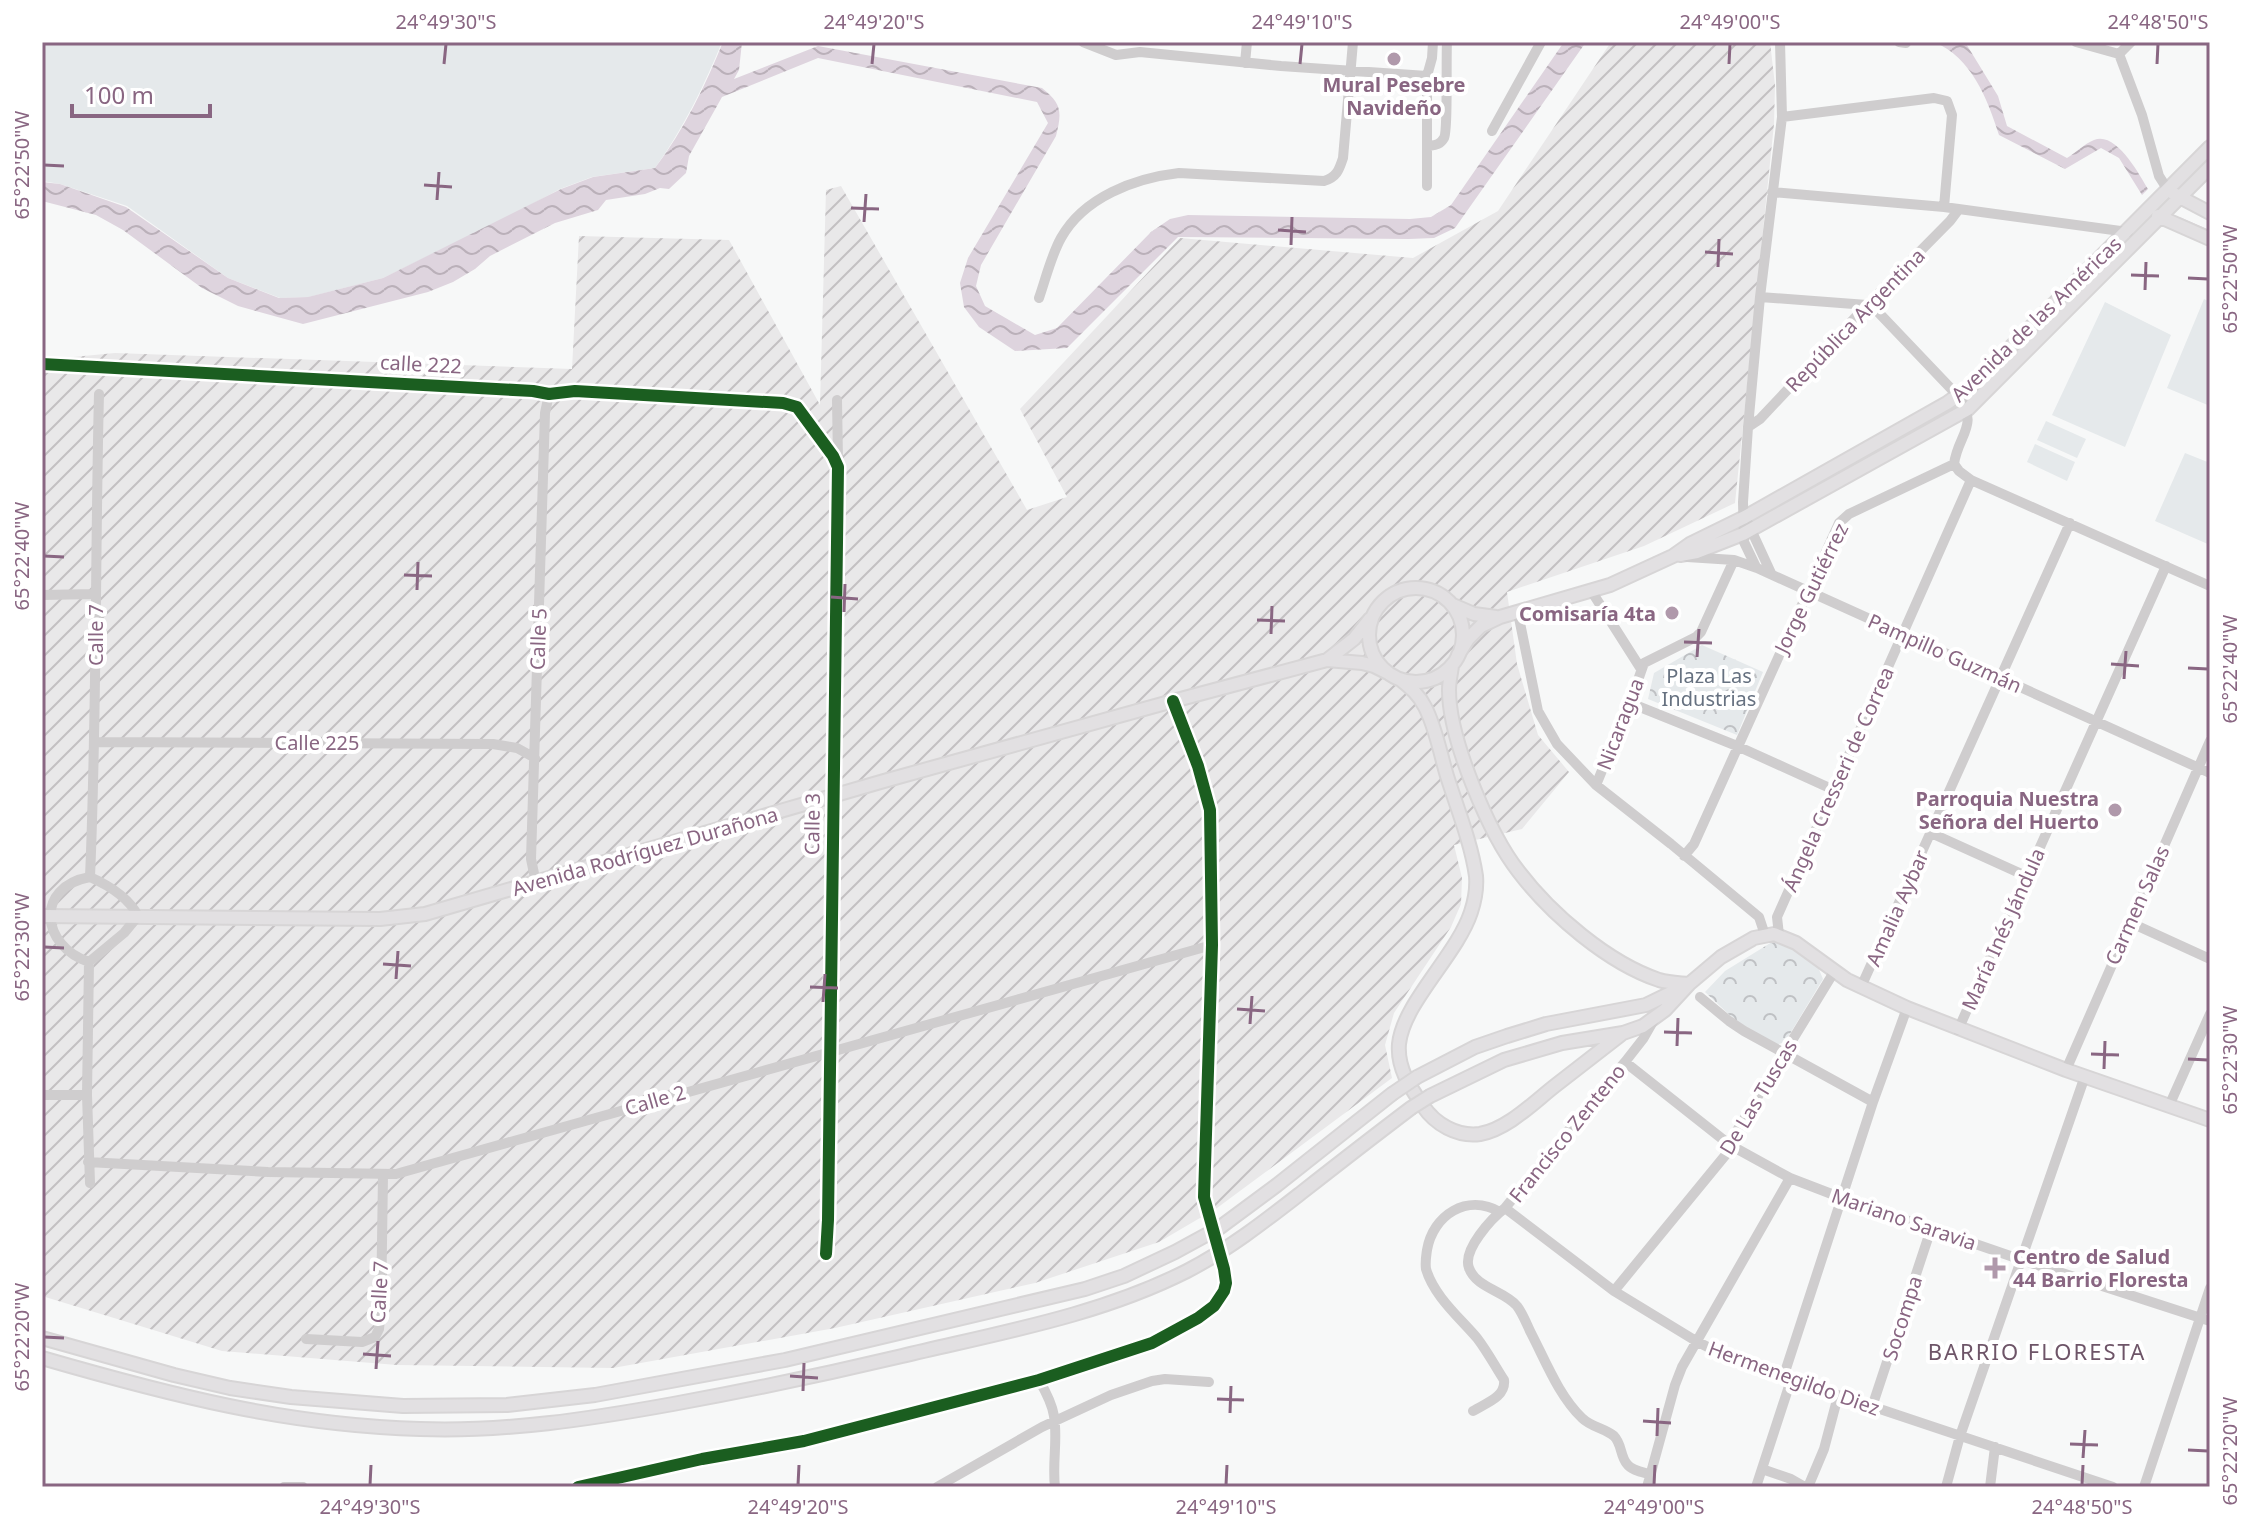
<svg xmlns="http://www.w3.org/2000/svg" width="2252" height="1529" viewBox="0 0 2252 1529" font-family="'Noto Sans',sans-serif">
<defs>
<pattern id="industrial-furrows" width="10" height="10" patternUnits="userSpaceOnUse" patternTransform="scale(2)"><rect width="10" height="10" fill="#e9e8e9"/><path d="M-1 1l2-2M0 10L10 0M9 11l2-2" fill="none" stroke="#c3c0c2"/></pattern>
<pattern id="park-crowns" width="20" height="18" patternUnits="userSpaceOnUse" patternTransform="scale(2)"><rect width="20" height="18" fill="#e5e9eb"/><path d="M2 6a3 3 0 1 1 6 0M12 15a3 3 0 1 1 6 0" fill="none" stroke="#bfc1c4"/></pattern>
<pattern id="water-waves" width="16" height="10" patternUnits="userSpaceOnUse" patternTransform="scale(2)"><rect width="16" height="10" fill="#ded4de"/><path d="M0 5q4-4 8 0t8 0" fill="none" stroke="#bab0b9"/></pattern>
</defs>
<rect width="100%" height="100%" fill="#f7f8f8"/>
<path fill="url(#industrial-furrows)" d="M1611,42H1770L1775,85L1774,124L1735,503L1644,546L1507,592L1517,664L1538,735L1569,772L1522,829L1454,845L1462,878L1461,904L1451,927L1394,1013L1385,1045L1392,1078L1217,1208L1159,1242L1035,1283L835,1328L613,1368L397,1365L222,1351L42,1296V360L115,353L572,369L579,236L729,240L820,405L826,190L841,186L1027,510L1067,497L1020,409L1180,238L1413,258L1498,211Z"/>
<path fill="#e5e9eb" d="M42,42H722C704,86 683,129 655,168L592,177L560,189L506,218L383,278L309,297L280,298L228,278L127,206L60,184L42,181Z
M2204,299L2210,302V406L2167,388Z
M2105,302L2171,335L2125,447L2052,415Z
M2046,421L2086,439L2077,458L2037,440Z
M2035,444L2075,462L2067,481L2027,462Z
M2185,453L2210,463V545L2155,521Z"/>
<path fill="url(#park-crowns)" d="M1702,645L1763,672L1737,735L1648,699L1654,673Z
M1772,942L1785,943L1818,967L1823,979L1785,1042L1776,1045L1735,1020L1705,992L1725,971Z"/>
<path fill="url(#water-waves)" d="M723,42H742L739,70L734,79L818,46L1042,88C1062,104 1062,112 1056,136L981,265L976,286L985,306L1035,335L1057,328L1151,232L1170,219L1188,215L1410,219L1431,217L1451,205L1564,42H1586L1455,228L1434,238L1409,239L1178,237L1067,348L1015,351L979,327L964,307L960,283L968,258L1048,123L1037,102L818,58L722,97L689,156L686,173L669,189L660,188L645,194L606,200L598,210L555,223L490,256L475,269L453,282L428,292L303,324L238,306L202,288L123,230L96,215L42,201V182L60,184L126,207L228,278L279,298L308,297L383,278L561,189L593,177L655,168C684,130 705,86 723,42Z
M1934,42H1965L1998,96L2007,126L2067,158C2075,153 2084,144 2094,140C2116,131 2139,174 2148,189L2142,195L2119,158L2101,148L2065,169L1999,135C1987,98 1972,58 1934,42Z"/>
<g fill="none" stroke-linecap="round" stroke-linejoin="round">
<path stroke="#ded4de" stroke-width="3" d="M2180,219L2210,232"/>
<path stroke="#dcd4da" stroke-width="10" stroke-dasharray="10 5" stroke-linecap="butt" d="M1206,1209L1224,1269"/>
<g stroke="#d7d5d6" stroke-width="16">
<path id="major" d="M2174,194L2210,213
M2158,216L2210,239
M1680,555L1697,552L1743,534L1968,409L2210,167
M1369 635a47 47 0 1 1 94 0a47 47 0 1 1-94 0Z
M1453,605L1474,614L1496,617
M1458,655L1468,639L1481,626L1500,617L1610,585L1673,556L1690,544L1745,517L1947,403L1975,383L2210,147
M1327,660L1354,639L1370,619
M1452,666C1451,674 1449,682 1449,690C1449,739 1489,834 1519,872C1551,914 1608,963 1659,980C1669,983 1679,983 1689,984
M1401,680C1411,688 1419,695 1425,707C1436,728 1440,753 1447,776C1457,808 1471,842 1476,876C1477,888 1475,900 1471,912C1457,955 1403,1003 1399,1044C1397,1068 1410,1087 1423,1106C1435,1124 1457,1137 1480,1134C1508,1129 1534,1102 1556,1085C1578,1068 1601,1050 1623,1033
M42,916L380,919L425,914L884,781L1173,701L1327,660L1362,663L1374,666L1390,674
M1417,1077L1475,1047L1507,1036L1546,1024L1646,1005L1679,989
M1430,1096L1504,1060L1562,1043L1623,1033L1643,1026L1665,1010L1689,984L1721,957L1754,938L1774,934L1796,943L1847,980L1907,1008L2066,1070L2210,1120
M42,1338L174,1375L230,1388L291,1397L403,1406L507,1405L595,1395L785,1360L1085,1289L1124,1276L1175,1252L1219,1228L1277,1185L1392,1094
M42,1358C170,1395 286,1425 420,1429C506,1432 590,1419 673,1404C750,1390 826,1374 902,1356C998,1333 1098,1316 1187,1271C1228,1250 1265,1221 1301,1193C1338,1164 1374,1136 1411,1108"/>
</g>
<path stroke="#cfcdce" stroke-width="10" d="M1083,42L1116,55L1140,52L1281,66L1427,76
M1899,42L1906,43
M2076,42L2119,54L2142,115L2159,176L2168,190
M2119,54L2131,42
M1245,63L1247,42
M1782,117L1934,98L1947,101L1952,115L1944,207
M1492,131L1541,42
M1428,146C1435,145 1440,145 1444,138C1448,131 1446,57 1447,42
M1427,186V76L1432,58L1433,42
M1772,192L1944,207L2128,232
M1760,297L1867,305L1878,312L1958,396C1980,426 1958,434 1954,464L1959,471L1971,480L1781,908L1777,917L1779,935
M1039,298C1046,278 1051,256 1061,238C1084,197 1135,178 1179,173L1324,181C1337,177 1339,170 1343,158L1353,42
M42,364L533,391L549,394L575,391L783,403L797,407L833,456L838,467L828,1220L826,1254
M837,400L838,461
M1748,427L1760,419L1867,305L1950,221L1959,209
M1971,480L2210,586
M1748,523L1771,573
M1687,557L1734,560L1757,568L2210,773
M1756,567L1744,542L1743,502L1748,427L1760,297L1782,117L1780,42
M1592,592L1641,669
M42,595L95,594
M1518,613L1538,711L1557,744L1596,785L1671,844L1759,917L1765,935
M1173,701L1198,766L1210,810L1212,945L1204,1197L1206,1209
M1630,703L1737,746L1834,790
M95,742L493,744L517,748L535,758
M1596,785L1630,703L1644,663L1696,637L1701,632L1734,560
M1931,833L2026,876
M1684,856L1694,844L1839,523L1849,514L1954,464
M90,877C97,716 95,555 99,394
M536,883L531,859L545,413L549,394
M2129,922L2210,959
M89,962C41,946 34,887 90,877C108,885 129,898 138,916L124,933L89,962L87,1095L90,1183
M1861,987L2070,523
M1700,997L1729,1021L1744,1031L1873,1102
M1958,1030L2166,566
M1625,1062L1730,1145L1790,1178L1842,1198L2022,1260L2210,1321
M2066,1070L2210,741
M42,1095H87
M2169,1106L2210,1014
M88,1162L268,1172L396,1174L1212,945
M1505,1208L1614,1291L1696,1341L1733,1360L2113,1487
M1614,1291L1728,1152L1733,1137L1834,972
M306,1339L362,1342L375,1337L379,1329L381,1310L383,1175
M1783,1378L1873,1102L1907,1008
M1039,1380C1046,1392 1052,1403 1054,1416C1058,1440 1052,1463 1055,1487
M1872,1407L1931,1229
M1473,1411C1486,1403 1506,1397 1504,1380C1495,1366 1487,1351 1477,1338C1459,1317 1434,1296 1426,1269C1425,1262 1426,1257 1427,1250C1433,1215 1467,1193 1500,1212
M1762,1469L1791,1479L1805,1487
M1649,1474C1642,1472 1631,1470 1627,1464C1620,1456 1622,1444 1614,1436C1604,1428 1591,1427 1582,1418C1559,1396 1546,1362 1531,1333C1527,1325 1523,1314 1517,1306C1505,1291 1476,1288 1469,1268C1462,1250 1492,1218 1505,1208L1625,1062L1643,1039L1655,1018
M284,1487H303
M578,1487L702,1459L804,1441L1039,1380L1152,1343L1198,1318L1214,1306L1224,1291L1226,1283L1224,1269
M937,1487L1042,1427L1111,1395L1152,1381L1165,1379L1209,1382
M1647,1487L1675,1385L1682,1367L1790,1178
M1756,1487L1791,1380
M1808,1487L1824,1449L1838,1396
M1946,1487L1960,1436L2085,1076
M1990,1487L1995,1447
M2144,1487L2210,1288"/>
<use href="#major" stroke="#e2e0e2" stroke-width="12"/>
<g stroke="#d7d5d6" stroke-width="16" stroke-linecap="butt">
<path id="major-bridge" d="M1392,1094L1417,1077
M1411,1108L1430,1096"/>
</g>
<use href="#major-bridge" stroke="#e2e0e2" stroke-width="12"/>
<g stroke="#fff" stroke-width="17">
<path id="cycleway" d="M42,364L533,391L549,394L575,391L783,403L797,407L833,456L838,467L828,1220L826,1254
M578,1487L702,1459L804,1441L1039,1380L1152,1343L1198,1318L1214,1306L1224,1291L1226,1283L1224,1269L1204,1197L1212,945L1210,810L1198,766L1173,701"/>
</g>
<use href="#cycleway" stroke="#1b5e20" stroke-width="12"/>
</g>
<path fill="none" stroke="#896682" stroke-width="3" d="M444,64L446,44M872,64L874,44M1300,64L1302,44M1729,64L1730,44M2157,64L2158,44M44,165L64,166M424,185L452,187M437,200L439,172M851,208L879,209M864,222L866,194M1278,230L1306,232M1291,245L1292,217M1705,252L1733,254M1718,267L1719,239M2131,275L2159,276M2188,278L2208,279M2145,290L2146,262M44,556L64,557M404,575L432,576M417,590L418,562M831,597L858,599M844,612L845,584M1257,620L1285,621M1271,634L1272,606M1684,642L1712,643M1697,657L1699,629M2111,664L2139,666M2188,668L2208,669M2124,679L2126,651M44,947L64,948M383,964L411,966M396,979L398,951M810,987L838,988M823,1002L825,974M1237,1009L1265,1011M1250,1024L1252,996M1664,1032L1692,1033M1677,1046L1678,1018M2091,1054L2119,1055M2188,1059L2208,1060M2104,1069L2105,1041M44,1337L64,1338M363,1354L391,1356M376,1369L378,1341M790,1376L818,1378M803,1391L804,1363M1217,1399L1244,1400M1230,1413L1231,1386M1643,1421L1671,1423M1657,1436L1658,1408M2070,1444L2098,1445M2188,1450L2208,1451M2083,1458L2085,1430M370,1485L371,1465M798,1485L799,1465M1226,1485L1227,1465M1654,1485L1655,1465M2082,1485L2083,1465"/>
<g fill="#b099ab" stroke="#fff" stroke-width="3">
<circle cx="1394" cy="59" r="8"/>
<circle cx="1672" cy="613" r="8"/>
<circle cx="2115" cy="810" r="8"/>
<path d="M1991 1256h8v8h8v8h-8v8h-8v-8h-8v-8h8z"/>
</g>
<g text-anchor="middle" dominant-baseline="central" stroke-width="8" stroke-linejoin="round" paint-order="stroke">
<g font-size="20" font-weight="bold" fill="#896682" stroke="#fff" text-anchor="end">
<text x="1394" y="84" text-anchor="middle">Mural Pesebre<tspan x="1394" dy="23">Navideño</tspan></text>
<text x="1656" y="613">Comisaría 4ta</text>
<text x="2099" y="798">Parroquia Nuestra<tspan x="2099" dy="23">Señora del Huerto</tspan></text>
<text x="2013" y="1256" text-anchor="start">Centro de Salud<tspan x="2013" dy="23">44 Barrio Floresta</tspan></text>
</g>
<g font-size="20" fill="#896682" stroke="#fff">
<text transform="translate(2036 319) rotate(-44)">Avenida de las Américas</text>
<text transform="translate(1855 320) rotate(-46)">República Argentina</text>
<text transform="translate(421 364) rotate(3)">calle 222</text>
<text transform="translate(1811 588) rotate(-64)">Jorge Gutiérrez</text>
<text transform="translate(95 635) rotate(-90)">Calle 7</text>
<text transform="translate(538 639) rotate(-88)">Calle 5</text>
<text transform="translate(1945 653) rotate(24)">Pampillo Guzmán</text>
<text transform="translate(1620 724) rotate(-69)">Nicaragua</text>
<text x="317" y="742">Calle 225</text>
<text transform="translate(1838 779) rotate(-66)">Ángela Cresseri de Correa</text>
<text transform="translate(812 824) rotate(-89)">Calle 3</text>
<text transform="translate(645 851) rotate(-16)">Avenida Rodríguez Durañona</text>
<text transform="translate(2137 905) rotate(-66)">Carmen Salas</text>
<text transform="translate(1897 908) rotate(-66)">Amalia Aybar</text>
<text transform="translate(2003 929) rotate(-66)">María Inés Jándula</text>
<text transform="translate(1758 1097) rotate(-59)">De Las Tuscas</text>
<text transform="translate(655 1100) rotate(-16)">Calle 2</text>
<text transform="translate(1567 1133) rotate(-51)">Francisco Zenteno</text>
<text transform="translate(1904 1219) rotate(19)">Mariano Saravia</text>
<text transform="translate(379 1292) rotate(-87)">Calle 7</text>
<text transform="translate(1902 1318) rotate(-72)">Socompa</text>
<text transform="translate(1794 1378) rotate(20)">Hermenegildo Diez</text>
</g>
<g font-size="20" fill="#667180" stroke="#fff">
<text x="1709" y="675">Plaza Las<tspan x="1709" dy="23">Industrias</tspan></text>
</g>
<g font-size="22" letter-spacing="2" fill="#6e5568" stroke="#fff">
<text x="2037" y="1351">BARRIO FLORESTA</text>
</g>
</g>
<rect width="2252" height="1529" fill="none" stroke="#ffffff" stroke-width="88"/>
<path d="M72 104v12h138v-12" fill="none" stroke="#896682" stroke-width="4"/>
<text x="84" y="104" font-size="24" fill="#896682" stroke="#ffffff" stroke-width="6" paint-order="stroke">100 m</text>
<rect x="44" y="44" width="2164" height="1441" fill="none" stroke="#896682" stroke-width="3"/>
<g font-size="20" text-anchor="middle" fill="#896682">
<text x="446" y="29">24°49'30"S</text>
<text x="874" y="29">24°49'20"S</text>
<text x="1302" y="29">24°49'10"S</text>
<text x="1730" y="29">24°49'00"S</text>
<text x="2158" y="29">24°48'50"S</text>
<text transform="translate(22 165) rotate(-90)" y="7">65°22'50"W</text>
<text transform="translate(2230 279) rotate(-90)" y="7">65°22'50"W</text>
<text transform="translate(22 556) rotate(-90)" y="7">65°22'40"W</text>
<text transform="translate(2230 669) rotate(-90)" y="7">65°22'40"W</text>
<text transform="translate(22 947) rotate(-90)" y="7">65°22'30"W</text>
<text transform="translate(2230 1060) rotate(-90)" y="7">65°22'30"W</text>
<text transform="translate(22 1337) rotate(-90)" y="7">65°22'20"W</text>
<text transform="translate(2230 1451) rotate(-90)" y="7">65°22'20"W</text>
<text x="370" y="1514">24°49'30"S</text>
<text x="798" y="1514">24°49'20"S</text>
<text x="1226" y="1514">24°49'10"S</text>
<text x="1654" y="1514">24°49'00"S</text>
<text x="2082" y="1514">24°48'50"S</text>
</g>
</svg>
